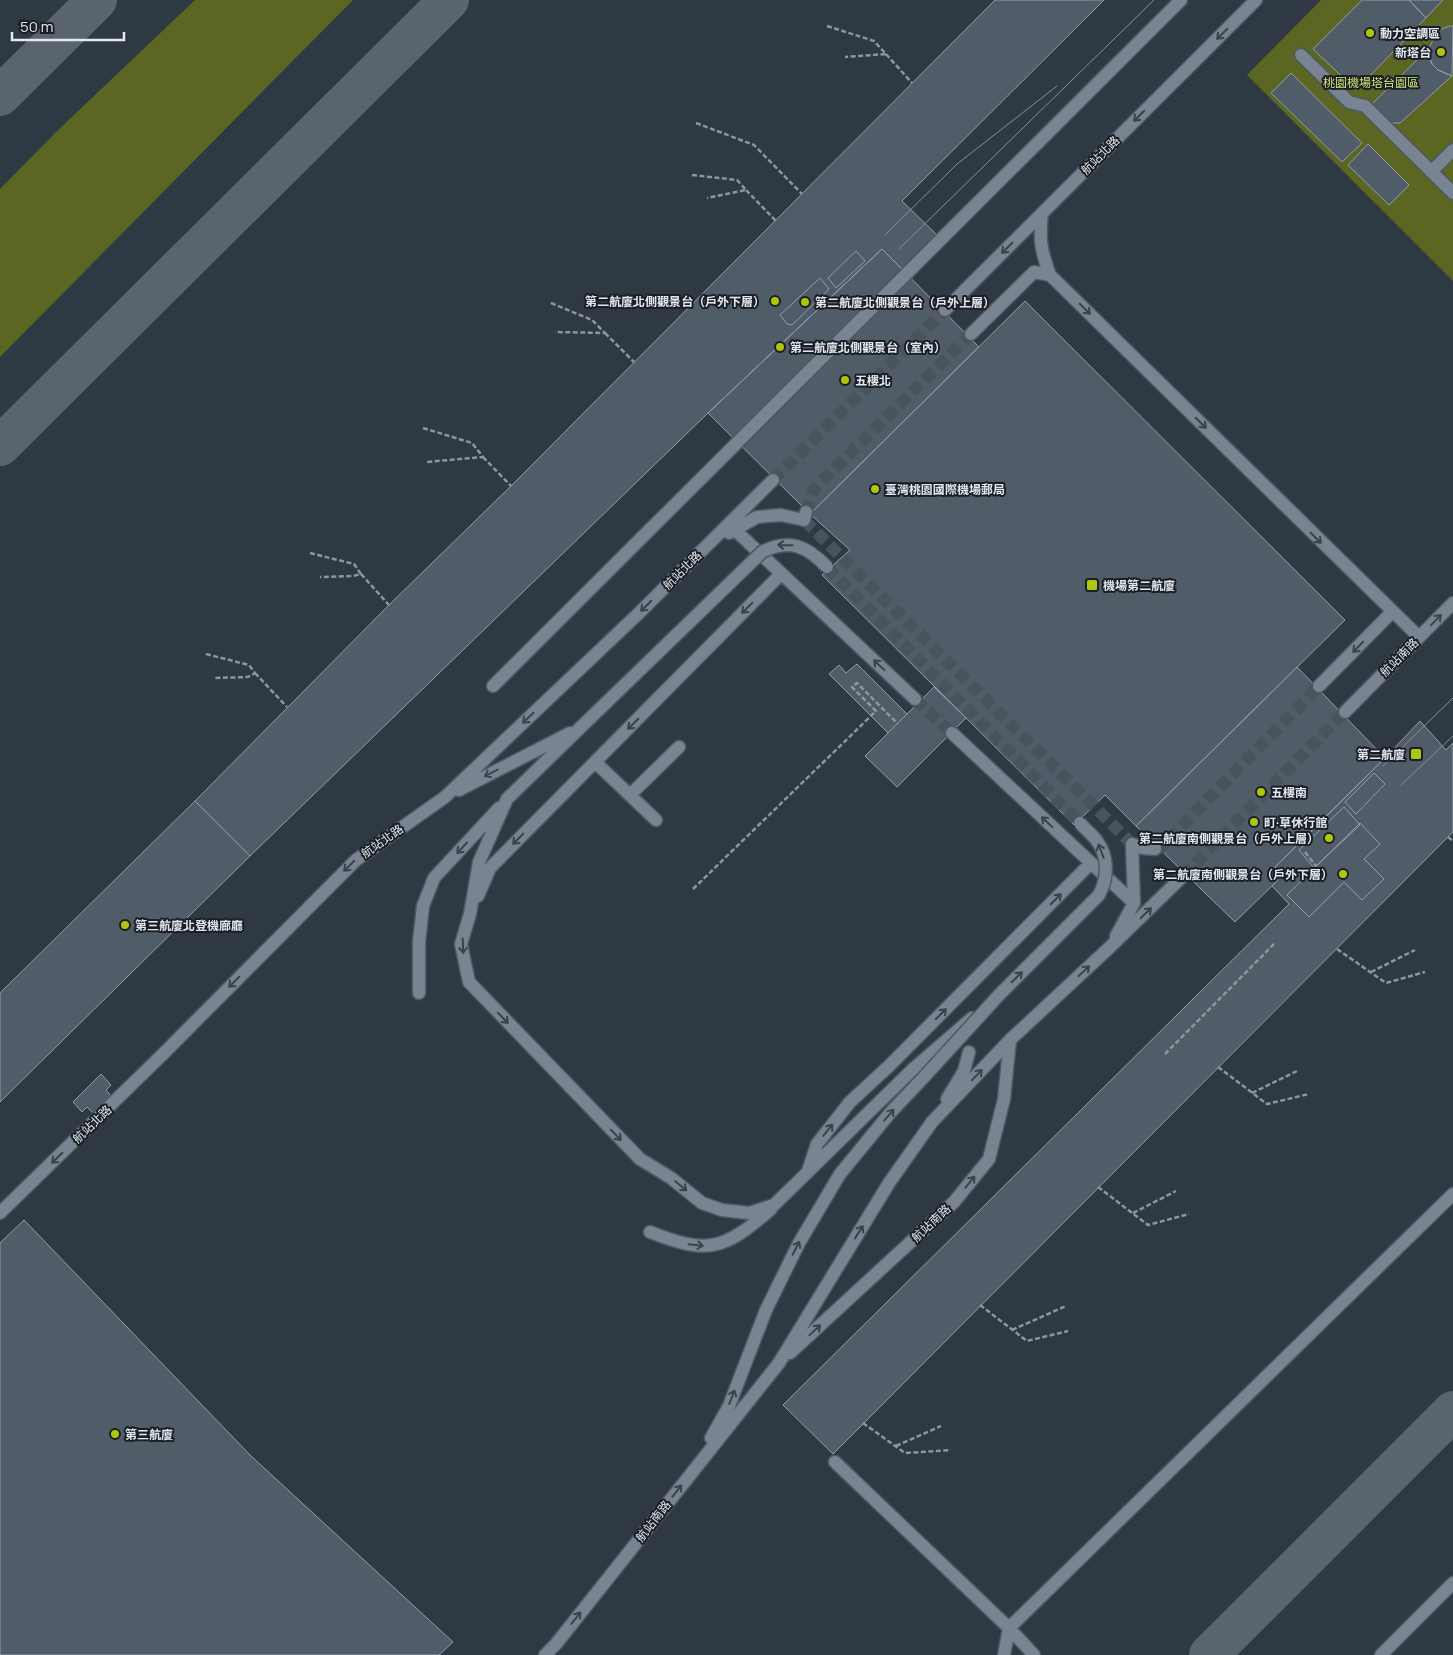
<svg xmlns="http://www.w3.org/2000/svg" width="1453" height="1655" viewBox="0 0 1453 1655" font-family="Manrope,'Noto Sans TC',sans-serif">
<rect width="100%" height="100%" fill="#2e3944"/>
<path fill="#5a6621" d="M195,0H353L0,357V189L57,131Z
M1321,0H1453V281L1247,75Z"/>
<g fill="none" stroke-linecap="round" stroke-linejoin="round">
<path stroke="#5a646e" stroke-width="40" d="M0,96L97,0
M0,446L449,0
M1209,1655L1453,1411"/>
</g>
<path fill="#515c69" stroke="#909daa" d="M995,0H1104L902,201L937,235L903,270L882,249L708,413L250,856L195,801L389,605L511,486Z
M1362,0H1409L1426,18L1356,90L1313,49Z
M1409,0H1443L1426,18Z
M1449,26H1453L1452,76L1438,70L1432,64L1429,56V48L1436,34L1442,29Z
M1429,48V56L1432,64L1438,70L1452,76L1400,123H1392L1381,116L1370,106Z
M1291,73L1362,143L1342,162L1271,93Z
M1368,144L1409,185L1389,205L1348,165Z
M882,249L979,347L810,514L708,413Z
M856,251L865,261L836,288L828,278Z
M820,278L829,289L792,325L787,324L780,315Z
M1025,301L1345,620L1136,826L1105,795L1074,825L822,575L850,550L810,514Z
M857,664L907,714L888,733L829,674L839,665L846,673Z
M1297,667L1385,758L1275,867L1277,881L1235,922L1136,826Z
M934,687L966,718L897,787L865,756Z
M1420,721L1446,750L1453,743V832L833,1454L783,1405L1289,904L1272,886L1277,881L1275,867L1385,758Z
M1374,773L1385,784L1356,814L1345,802Z
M195,801L250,856L0,1102V993Z
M1344,807L1360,825L1314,868L1299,850Z
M1360,823L1380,844L1364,859L1384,879L1362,900L1344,882L1309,917L1287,895Z
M101,1074L111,1085L106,1090L111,1096L93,1113L87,1107L82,1112L73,1102Z
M24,1220L251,1456L453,1642L439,1655H0V1243Z"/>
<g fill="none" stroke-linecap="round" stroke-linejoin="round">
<path stroke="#49535e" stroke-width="12" stroke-dasharray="12 6" stroke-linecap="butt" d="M773,480L945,310
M806,512L814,489L971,334
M804,520L1132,844
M827,567L1080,823
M915,699L952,733
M1155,849L1160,848L1319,686
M1183,876L1345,712"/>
<g stroke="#4f5861" stroke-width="15">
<path id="minor" d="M1301,55L1349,102L1365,106L1453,193
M1431,172L1453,150
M1042,213C1039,240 1041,251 1050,275L1419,637
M945,310L1256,0
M971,334L1034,272L1050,275
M735,530L915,699
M729,533L757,517L781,515L804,520L806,512
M493,686L1181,0
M1319,686L1392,612
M1345,712L1453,603
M581,727L507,799L479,862L470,914L461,944L469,982L640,1159L671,1178L702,1203L722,1210L749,1213L774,1205L912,1070L972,1018
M952,733L1134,903
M595,762L656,820
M459,790L570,733
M630,795L679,747
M478,896L490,868L781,574
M1116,936L1134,903L1132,844L1142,848L1155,849
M419,993V942L423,906L434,878L499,808
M947,1099L964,1071L969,1052
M808,1171L817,1144L850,1102L889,1066L1091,863
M0,1213L163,1054L356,860L445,797L639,613L773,480
M650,1232C708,1255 724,1250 771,1209
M790,1353L954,1202L989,1159L1004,1099L1010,1040
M711,1438L729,1406L766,1310L799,1243L840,1174L890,1113L924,1077
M835,1462L1009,1628L1034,1655
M545,1655L556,1644L779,1363L889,1183L932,1122L1010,1040L1110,947L1183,876
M1004,1655L1009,1628L1453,1194
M1381,1655L1453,1583"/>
</g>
<path stroke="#8d969f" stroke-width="2.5" stroke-dasharray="5 2.5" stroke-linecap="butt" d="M827,26L874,41L886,54L845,57
M886,54L912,83
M696,123L754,145L802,194
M692,175L737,180L746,190L707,198
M746,190L776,221
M551,303L592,320L605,333L555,332
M605,333L634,362
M423,428L472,443L483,457L426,462
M483,457L511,486
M310,553L354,564L361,574L353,576L320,577
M361,574L389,605
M206,654L249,665L255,673L248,677L215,678
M255,673L287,707
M1448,837L1453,841
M1305,852L1316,866
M693,889L876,711L852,687L857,683L898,724
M1337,949L1386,983L1425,972
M1371,972L1415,950
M1165,1054L1275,943
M1218,1067L1267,1104L1309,1094
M1252,1093L1299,1070
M1098,1187L1148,1225L1189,1214
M1133,1213L1176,1191
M980,1305L1027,1341L1068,1331
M1012,1330L1066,1306
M863,1423L905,1453L951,1450
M896,1446L941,1426"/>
<use href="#minor" stroke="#788491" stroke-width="12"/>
<path stroke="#868e98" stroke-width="1" d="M885,235L957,164L1057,86
M899,249L1154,0
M1383,766L1453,698
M1401,785L1453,736"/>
<g stroke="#4f5861" stroke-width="15" stroke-linecap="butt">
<path id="minor-bridge" d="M581,727L762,552C789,538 807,546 827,567
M924,1077L999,995L1099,895C1108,878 1109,857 1097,841C1092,834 1085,829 1080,823"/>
</g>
<use href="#minor-bridge" stroke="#788491" stroke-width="12"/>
</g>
<defs><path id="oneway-shaft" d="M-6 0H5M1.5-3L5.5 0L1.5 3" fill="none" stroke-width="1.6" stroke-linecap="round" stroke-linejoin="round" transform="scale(1.25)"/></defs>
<g stroke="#3c424b">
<use href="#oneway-shaft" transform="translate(1222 34) rotate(135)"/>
<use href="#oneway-shaft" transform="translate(1139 116) rotate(135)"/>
<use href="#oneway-shaft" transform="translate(1007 248) rotate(135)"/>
<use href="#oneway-shaft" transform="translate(1085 309) rotate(45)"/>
<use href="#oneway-shaft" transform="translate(1201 423) rotate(45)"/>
<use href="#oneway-shaft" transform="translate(1316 538) rotate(45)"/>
<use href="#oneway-shaft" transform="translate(785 545) rotate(-179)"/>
<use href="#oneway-shaft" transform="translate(646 606) rotate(135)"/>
<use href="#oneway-shaft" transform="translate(747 608) rotate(135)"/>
<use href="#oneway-shaft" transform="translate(1436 620) rotate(-46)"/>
<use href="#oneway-shaft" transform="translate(1358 647) rotate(134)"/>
<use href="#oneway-shaft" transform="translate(879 665) rotate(-137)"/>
<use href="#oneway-shaft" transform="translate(528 718) rotate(136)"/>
<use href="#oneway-shaft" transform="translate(633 724) rotate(135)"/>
<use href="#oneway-shaft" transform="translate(491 773) rotate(153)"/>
<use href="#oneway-shaft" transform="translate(1047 822) rotate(-137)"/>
<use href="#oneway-shaft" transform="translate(518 839) rotate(135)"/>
<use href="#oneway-shaft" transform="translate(462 848) rotate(133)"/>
<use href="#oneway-shaft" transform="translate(1101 851) rotate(-111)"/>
<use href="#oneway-shaft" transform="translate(349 866) rotate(135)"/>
<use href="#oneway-shaft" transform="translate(1056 899) rotate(-45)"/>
<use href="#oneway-shaft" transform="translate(1146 913) rotate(-44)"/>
<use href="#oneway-shaft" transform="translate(463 946) rotate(88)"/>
<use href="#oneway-shaft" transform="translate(1084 971) rotate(-43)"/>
<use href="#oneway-shaft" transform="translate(1017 977) rotate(-45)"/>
<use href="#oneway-shaft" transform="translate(234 982) rotate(135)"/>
<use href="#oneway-shaft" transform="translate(941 1014) rotate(-45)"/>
<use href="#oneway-shaft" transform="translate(503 1018) rotate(46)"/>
<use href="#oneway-shaft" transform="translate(977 1075) rotate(-46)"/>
<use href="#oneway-shaft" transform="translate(889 1115) rotate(-49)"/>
<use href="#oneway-shaft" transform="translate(828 1130) rotate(-51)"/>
<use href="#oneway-shaft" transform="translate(616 1135) rotate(46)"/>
<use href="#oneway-shaft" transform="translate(57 1158) rotate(136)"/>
<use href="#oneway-shaft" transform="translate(970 1182) rotate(-51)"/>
<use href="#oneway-shaft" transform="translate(681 1186) rotate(39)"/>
<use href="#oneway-shaft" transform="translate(859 1232) rotate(-58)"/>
<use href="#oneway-shaft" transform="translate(696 1245) rotate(6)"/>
<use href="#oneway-shaft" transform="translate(796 1248) rotate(-63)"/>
<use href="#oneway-shaft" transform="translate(815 1330) rotate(-43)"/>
<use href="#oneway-shaft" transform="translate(732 1397) rotate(-69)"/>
<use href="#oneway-shaft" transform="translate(677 1491) rotate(-52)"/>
<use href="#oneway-shaft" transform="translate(576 1618) rotate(-52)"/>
</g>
<g fill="#acc611" stroke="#1b1f25" stroke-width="2">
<circle cx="1370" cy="33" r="5"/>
<circle cx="1441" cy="52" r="5"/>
<circle cx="775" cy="301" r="5"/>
<circle cx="805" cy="302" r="5"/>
<circle cx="780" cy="347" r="5"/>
<circle cx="845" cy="380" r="5"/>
<circle cx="875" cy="489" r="5"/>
<rect x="1086" y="579" width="12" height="12" rx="2.5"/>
<rect x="1410" y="748" width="12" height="12" rx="2.5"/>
<circle cx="1261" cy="792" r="5"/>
<circle cx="1254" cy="822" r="5"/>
<circle cx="1329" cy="838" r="5"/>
<circle cx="1343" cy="874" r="5"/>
<circle cx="125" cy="925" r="5"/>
<circle cx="115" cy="1434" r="5"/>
</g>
<g text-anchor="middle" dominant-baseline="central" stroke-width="4" stroke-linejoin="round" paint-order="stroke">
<g font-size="12" font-weight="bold" fill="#e2e8f0" stroke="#1b1f25" text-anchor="start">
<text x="1380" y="33">動力空調區</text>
<text x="1431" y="52" text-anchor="end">新塔台</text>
<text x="765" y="301" text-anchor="end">第二航廈北側觀景台（戶外下層）</text>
<text x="815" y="302">第二航廈北側觀景台（戶外上層）</text>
<text x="790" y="347">第二航廈北側觀景台（室內）</text>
<text x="855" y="380">五樓北</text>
<text x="885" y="489">臺灣桃園國際機場郵局</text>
<text x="1103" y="585">機場第二航廈</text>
<text x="1405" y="754" text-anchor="end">第二航廈</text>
<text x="1271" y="792">五樓南</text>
<text x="1264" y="822">町·草休行館</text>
<text x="1319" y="838" text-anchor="end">第二航廈南側觀景台（戶外上層）</text>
<text x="1333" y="874" text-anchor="end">第二航廈南側觀景台（戶外下層）</text>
<text x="135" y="925">第三航廈北登機廊廳</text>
<text x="125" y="1434">第三航廈</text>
</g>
<g font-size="12" fill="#cee479" stroke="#1b1f25">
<text x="1371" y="82">桃園機場塔台園區</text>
</g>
<g font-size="12" fill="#e2e8f0" stroke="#1b1f25">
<text transform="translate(1100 155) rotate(-45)">航站北路</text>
<text transform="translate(682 570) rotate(-45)">航站北路</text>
<text transform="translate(1399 657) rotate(-45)">航站南路</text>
<text transform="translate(382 841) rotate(-35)">航站北路</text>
<text transform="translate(92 1124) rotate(-44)">航站北路</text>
<text transform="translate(931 1223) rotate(-43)">航站南路</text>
<text transform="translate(653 1521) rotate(-52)">航站南路</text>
</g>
</g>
<path d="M12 32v8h112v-8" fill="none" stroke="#e2e8f0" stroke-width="2.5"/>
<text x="20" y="32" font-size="15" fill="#e2e8f0" stroke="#1b1f25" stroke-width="4" paint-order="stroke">50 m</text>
</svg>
